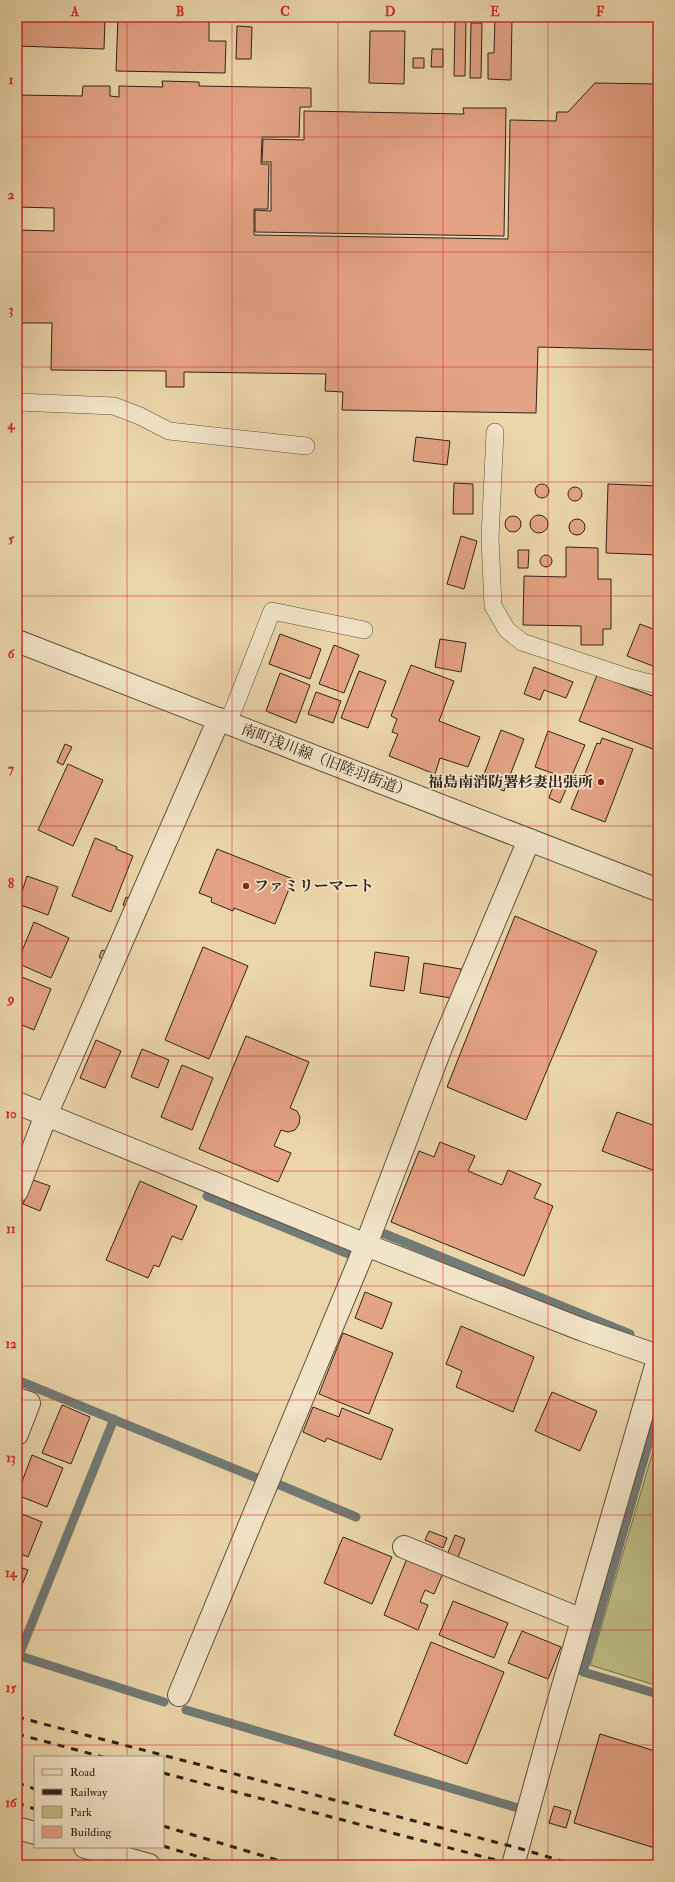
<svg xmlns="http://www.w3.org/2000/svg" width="675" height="1882" viewBox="0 0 675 1882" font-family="'IM FELL Double Pica','Noto Serif JP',serif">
<rect width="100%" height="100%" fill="#ebd6aa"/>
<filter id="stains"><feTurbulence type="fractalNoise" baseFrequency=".005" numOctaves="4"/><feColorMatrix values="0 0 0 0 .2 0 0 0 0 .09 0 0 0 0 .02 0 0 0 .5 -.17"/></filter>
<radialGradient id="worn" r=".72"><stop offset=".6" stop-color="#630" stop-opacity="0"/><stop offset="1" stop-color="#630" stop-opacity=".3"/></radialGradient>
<path fill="#bdbc85" stroke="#766f50" d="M658,1434V1686L590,1665Z"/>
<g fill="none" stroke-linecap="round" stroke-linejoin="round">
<path stroke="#717b77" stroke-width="9" d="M207,1196L356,1257
M385,1234L630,1334
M17,1380L262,1480
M658,1410L583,1672L658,1694
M280,1485L356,1517
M17,1655L164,1702
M19,1655L114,1419
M186,1710L518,1808
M149,1860L164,1865"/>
</g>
<path fill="#e4a384" stroke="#2e221b" d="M17,17H105L104,49L17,46Z
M118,17H209V41H226L225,73L116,71Z
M437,17H512L511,80L488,79V53H494L495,18Z
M455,21H466L465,76H454Z
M471,23H482L481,78H470Z
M237,26L252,27L251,59H236Z
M370,31H405L404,84L369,83Z
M432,49H443V67H431Z
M413,58H424V68H413Z
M162,81L199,82V86L311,88V107H300L299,137H262L261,164H269L268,209H254V235L508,239L510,120L556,121L557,112H568L595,83L658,84V350L538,347L536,413L342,410L343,392L325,391L326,374L184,372V387H166V371L51,370L52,323H17V230L54,231V208L17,207V95L82,96L83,86H110V96L119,97V86L163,87Z
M463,108H506L504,236L255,232V210L271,211V162H262L263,139L304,140V111L464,114Z
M416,437L450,441L447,465L413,461Z
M454,483L473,484V514H453Z
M608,484L658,486V555L606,553Z
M535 491a7 7 0 1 1 14 0a7 7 0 1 1-14 0Z
M568 494a7 7 0 1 1 14 0a7 7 0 1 1-14 0Z
M530 524a9 9 0 1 1 18 0a9 9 0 1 1-18 0Z
M505 524a8 8 0 1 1 16 0a8 8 0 1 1-16 0Z
M569 527a8 8 0 1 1 16 0a8 8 0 1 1-16 0Z
M461,536L477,541L464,589L447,584Z
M566,547L598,548V579H611V629H603V645H581V626L523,625L524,576L566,577Z
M518,550H529L528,568H518Z
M540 561a6 6 0 1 1 12 0a6 6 0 1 1-12 0Z
M640,624L658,631V668L627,656Z
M280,634L321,649L310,679L269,664Z
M440,639L466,643L461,672L435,667Z
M334,645L359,655L344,693L319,684Z
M411,665L454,681L439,721L480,737L468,767L440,758L435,774L389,756L398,734L392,732L397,719L391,716Z
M534,667L573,682L566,698L544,690L540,700L524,694Z
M359,671L386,681L368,728L341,718Z
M280,673L310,685L296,723L266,711Z
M597,675L658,698V751L579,721Z
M316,692L341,701L333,723L308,714Z
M501,730L524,739L504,791L481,782Z
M548,731L585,745L560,803L549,798L554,784L551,783L555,774L535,767Z
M602,738L633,749L605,822L571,809L597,743L600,744Z
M65,744L72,747L63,765L57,762Z
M68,764L103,780L73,846L38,830Z
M95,838L117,847L116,849L133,856L111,912L72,896Z
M217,849L293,879L275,924L234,908L233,911L211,902L212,898L199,893Z
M27,876L58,887L48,915L18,904Z
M126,897L132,899L129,908L123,905Z
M515,916L597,951L526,1120L447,1087Z
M34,922L69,938L51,978L17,963Z
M203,947L248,966L209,1059L165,1040Z
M102,950L107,952L104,960L99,957Z
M375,952L409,957L404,991L370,986Z
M424,963L461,969L457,999L420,993Z
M17,975L51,989L34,1030L17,1023Z
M246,1036L309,1062L290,1108L297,1111L300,1117L299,1124L295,1130L288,1132L281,1130L274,1146L291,1153L278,1182L199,1149Z
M96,1040L121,1051L105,1088L80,1078Z
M142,1049L169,1060L158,1088L131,1077Z
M182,1065L213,1078L192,1130L161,1117Z
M617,1112L658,1127V1172L602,1151Z
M440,1142L475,1156L468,1171L502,1185L508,1170L541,1184L534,1198L553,1206L524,1276L391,1222L419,1151L434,1157Z
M33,1180L50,1186L40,1211L23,1204Z
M140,1181L197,1206L182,1240L172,1236L159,1267L154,1265L148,1278L106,1260Z
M365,1292L392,1303L382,1329L355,1318Z
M461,1326L534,1357L513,1412L456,1387L462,1371L446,1364Z
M343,1333L393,1353L369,1414L319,1394Z
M552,1392L597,1411L580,1451L535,1431Z
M62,1405L90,1417L71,1464L42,1453Z
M313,1407L339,1417L342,1408L393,1429L381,1460L327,1438L325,1442L303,1432Z
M32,1455L63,1468L47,1507L17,1495Z
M17,1512L42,1522L28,1557L17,1552Z
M429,1531L447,1538L443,1548L425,1540Z
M455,1535L465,1539L457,1560L447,1555Z
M343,1537L392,1557L372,1604L324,1583Z
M408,1556L444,1571L434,1594L425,1590L420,1602L428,1605L418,1630L384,1615Z
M17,1566L28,1570L17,1597Z
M453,1601L508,1623L494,1658L439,1635Z
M522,1631L561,1647L548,1679L508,1663Z
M431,1642L504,1672L467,1764L394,1735Z
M600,1734L658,1752V1849L574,1823Z
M554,1806L571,1811L566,1828L549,1823Z"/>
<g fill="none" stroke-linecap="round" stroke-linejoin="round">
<g stroke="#5d4f3f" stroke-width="18">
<path id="service" d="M17,402L114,406L140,416L169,431L306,446
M495,432L490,538L493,606L507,630L522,642L630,678L658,685
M228,723L272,611L364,630"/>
</g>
<g stroke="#5d4f3f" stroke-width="24">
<path id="minor" d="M17,1103L366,1245L583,1330L658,1356
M17,1191L46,1115L219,719
M17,1399L29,1403L17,1434
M404,1547L582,1620
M179,1695L366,1245L442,1045L529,840
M17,1828L35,1833
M85,1847L149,1865
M513,1865L550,1731L658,1359"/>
</g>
<g stroke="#5d4f3f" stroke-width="24">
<path id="tertiary" d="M17,641L658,890"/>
</g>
<use href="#service" stroke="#f2e4c8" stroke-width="17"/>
<use href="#minor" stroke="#f2e4c8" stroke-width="22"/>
<use href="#tertiary" stroke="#f2e4c8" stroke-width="22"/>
<path stroke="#2e221b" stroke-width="3" stroke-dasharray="7 7" stroke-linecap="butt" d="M17,1717L518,1848L575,1865
M17,1734L103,1757
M163,1773L515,1865
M17,1783L35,1789
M17,1803L35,1809
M163,1826L294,1865
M163,1846L226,1865"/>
</g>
<path fill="none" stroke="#d62828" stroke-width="1" stroke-opacity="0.55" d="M127,17V1757M232,17V1865M338,17V1865M443,17V1865M548,17V1865M17,137H658M17,252H658M17,367H658M17,482H658M17,596H658M17,711H658M17,826H658M17,941H658M17,1056H658M17,1171H658M17,1286H658M17,1400H658M17,1515H658M17,1630H658M17,1745H658M127,1847V1865"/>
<g fill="#8f2418" stroke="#f2e4c8" stroke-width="1.5">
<circle cx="601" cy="782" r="4"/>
<circle cx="246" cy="886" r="4"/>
</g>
<g text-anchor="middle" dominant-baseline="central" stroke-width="3.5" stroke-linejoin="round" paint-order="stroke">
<g font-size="15" fill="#2e221b" stroke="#f2e4c8">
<text transform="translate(326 761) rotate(21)">南町浅川線（旧陸羽街道）</text>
</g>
<g font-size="15" font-weight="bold" fill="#2e221b" stroke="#f2e4c8" text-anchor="end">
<text x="593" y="782">福島南消防署杉妻出張所</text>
<text x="254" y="886" text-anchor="start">ファミリーマート</text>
</g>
</g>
<rect width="675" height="1882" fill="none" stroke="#ebd6aa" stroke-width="44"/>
<rect x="34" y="1756" width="130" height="92" fill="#f2e4c8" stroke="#a49683"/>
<rect x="42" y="1769" width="20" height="6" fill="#f2e4c8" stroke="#a49683"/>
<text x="70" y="1776" font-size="12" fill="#2e221b">Road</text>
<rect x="42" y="1789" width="20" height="6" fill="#2e221b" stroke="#a49683"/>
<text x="70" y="1796" font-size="12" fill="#2e221b">Railway</text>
<rect x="42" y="1806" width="20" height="12" fill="#bdbc85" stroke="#a49683"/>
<text x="70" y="1816" font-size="12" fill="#2e221b">Park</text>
<rect x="42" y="1826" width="20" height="12" fill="#e4a384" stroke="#a49683"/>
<text x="70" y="1836" font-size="12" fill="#2e221b">Building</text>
<rect x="22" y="22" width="631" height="1838" fill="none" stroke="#d62828" stroke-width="1.5"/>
<g font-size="13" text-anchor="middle" font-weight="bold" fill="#d62828">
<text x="75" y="16">A</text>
<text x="180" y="16">B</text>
<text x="285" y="16">C</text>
<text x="390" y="16">D</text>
<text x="495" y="16">E</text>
<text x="600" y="16">F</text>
<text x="11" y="84">1</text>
<text x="11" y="199">2</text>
<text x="11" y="314">3</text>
<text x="11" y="429">4</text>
<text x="11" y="543">5</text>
<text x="11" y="658">6</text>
<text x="11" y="773">7</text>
<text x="11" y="888">8</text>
<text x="11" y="1003">9</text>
<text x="11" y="1118">10</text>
<text x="11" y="1233">11</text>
<text x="11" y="1348">12</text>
<text x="11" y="1462">13</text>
<text x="11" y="1577">14</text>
<text x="11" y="1692">15</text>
<text x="11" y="1807">16</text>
</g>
<rect width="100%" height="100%" filter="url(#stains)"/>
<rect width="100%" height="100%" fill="url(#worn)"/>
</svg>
